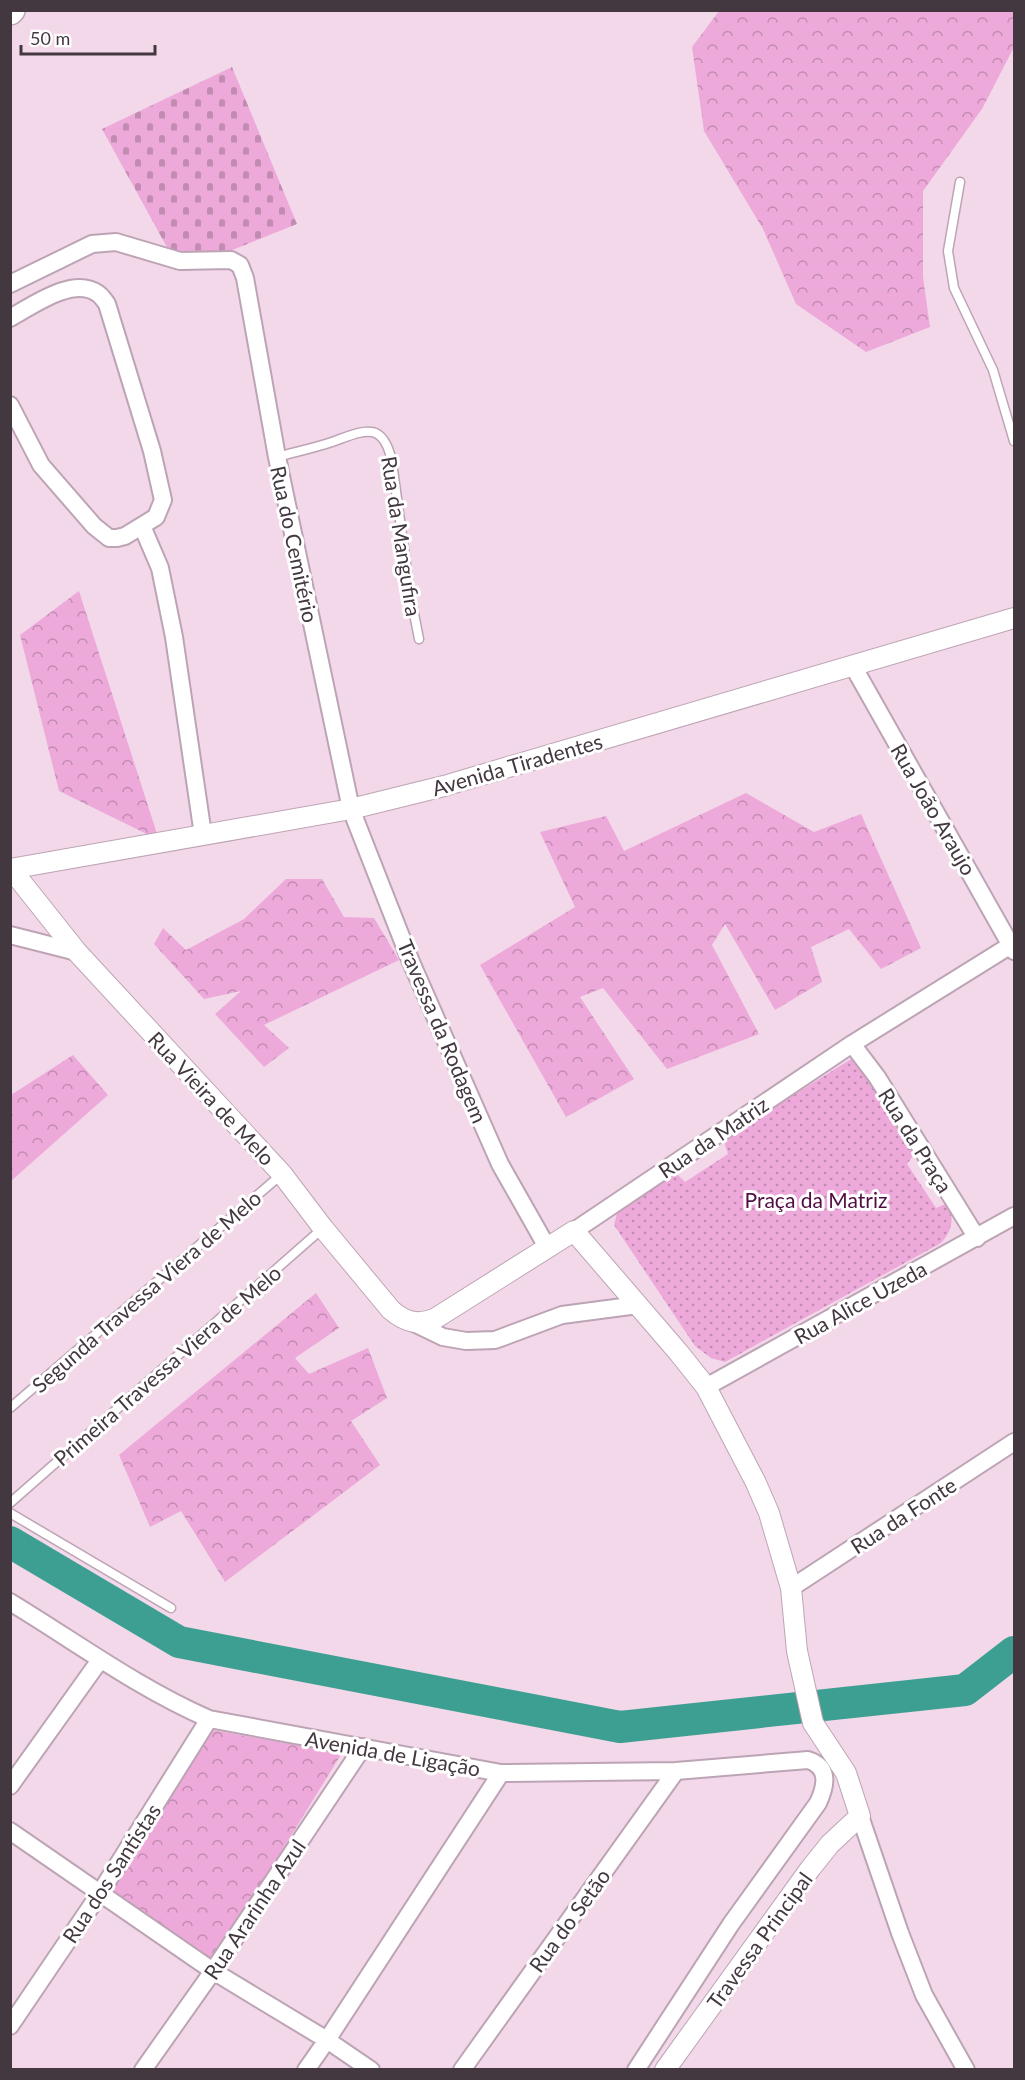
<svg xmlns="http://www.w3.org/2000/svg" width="1025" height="2080" viewBox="0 0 1025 2080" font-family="Lato,sans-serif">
<defs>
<pattern id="forest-crowns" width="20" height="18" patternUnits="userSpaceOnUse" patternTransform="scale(1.5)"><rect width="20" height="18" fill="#eda9da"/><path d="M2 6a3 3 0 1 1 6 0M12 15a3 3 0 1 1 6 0" fill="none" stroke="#c28bb2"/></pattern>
<pattern id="cemetery-stones" width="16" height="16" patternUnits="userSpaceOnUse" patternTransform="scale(1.5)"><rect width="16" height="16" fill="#eda9da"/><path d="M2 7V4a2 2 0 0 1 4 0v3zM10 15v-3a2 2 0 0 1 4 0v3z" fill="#c28bb2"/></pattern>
<pattern id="park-dots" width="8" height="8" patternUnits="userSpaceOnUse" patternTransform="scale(1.5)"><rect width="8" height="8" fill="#eda9da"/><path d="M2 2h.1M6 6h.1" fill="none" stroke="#c28bb2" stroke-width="1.8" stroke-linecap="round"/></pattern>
</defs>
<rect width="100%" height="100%" fill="#f3d8ea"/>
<path fill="url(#forest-crowns)" d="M719,11H1014V47L982,109L923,191V277L930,327L866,352L796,304L763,229L704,131L692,47Z
M79,591L159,840L59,791L20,635Z
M746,793L814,832L861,814L921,948L881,969L849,929L811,947L822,982L775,1010L725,924L712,945L759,1034L667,1069L603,988L580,997L634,1079L566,1117L480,965L575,907L540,832L606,816L624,851Z
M286,879H322L344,917L374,918L399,960L264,1025L289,1048L264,1067L215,1014L241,991L204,999L154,944L163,928L186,950L244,919Z
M73,1055L108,1095L11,1181V1095Z
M316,1293L339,1328L295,1358L309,1374L368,1348L387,1398L351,1421L380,1465L225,1582L181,1511L150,1527L119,1455Z
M212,1730L342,1753L212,1964L112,1890Z"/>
<path fill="url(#cemetery-stones)" d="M232,67L297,224L180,271L102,129Z"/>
<path fill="url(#park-dots)" d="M856,1056L917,1151L907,1164L936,1208L948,1203C954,1218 953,1230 941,1243L725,1362L711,1358L695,1346L614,1225L619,1206L673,1170L685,1182L728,1154L723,1139Z"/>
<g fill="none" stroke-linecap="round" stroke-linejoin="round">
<path stroke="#3d9f92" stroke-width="32" d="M10,1542L179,1642L620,1727L965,1690L1014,1652"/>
<g stroke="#bda4b5" stroke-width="11">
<path id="service" d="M960,182L948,251L954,288L993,370L1014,441
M277,457C295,452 314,448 332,442C363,431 383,419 392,462L410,593L419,639
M10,1408L282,1174
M10,1503L323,1228
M10,1513L171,1608"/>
</g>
<g stroke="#bda4b5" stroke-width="20">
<path id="minor" d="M10,284L92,244L116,242L180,261L231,260L240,265L245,278L277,457L351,809L411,962L500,1164L547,1247
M10,318C32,306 73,276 97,293C101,295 104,300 107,304L152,451L163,500L156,517L125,536L117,538H109L94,526L41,465L10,405
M142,526L160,568L174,637L203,835
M853,666L1014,951
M10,935L77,952
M852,1044L877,1077L977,1238
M574,1231L852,1044L1011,945
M414,1323L443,1337L466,1341L495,1340L562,1315L638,1305
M706,1387L1014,1216
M791,1588L1014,1442
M10,1602C76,1642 138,1688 209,1719L501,1773L676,1771L808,1760C830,1767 826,1786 818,1803L731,1924L636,2070
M10,1786L100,1660
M860,1816L900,1933L924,1995L966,2070
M10,1831L213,1971L327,2040L371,2070
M10,2026L100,1893L209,1719
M143,2070L213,1971L363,1747
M306,2070L327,2040L501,1773
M462,2070L676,1771"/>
</g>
<g stroke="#bda4b5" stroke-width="22">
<path id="tertiary" d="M10,869L351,809L444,786L1014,618
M11,869L77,952L282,1174L323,1228L391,1310C405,1322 418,1326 436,1318L574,1231L679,1353L706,1387L756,1483L769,1513L791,1588L797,1651L813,1723L846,1773L860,1816L830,1844L810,1869L665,2070"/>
</g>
<g stroke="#bda4b5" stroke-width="30">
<path id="trunk" d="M10,11L11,10"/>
</g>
<use href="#service" stroke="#fff" stroke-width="8"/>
<use href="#minor" stroke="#fff" stroke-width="16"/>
<use href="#tertiary" stroke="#fff" stroke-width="20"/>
<use href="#trunk" stroke="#fff" stroke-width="27"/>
</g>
<g text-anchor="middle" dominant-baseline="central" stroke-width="6" stroke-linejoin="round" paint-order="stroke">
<g font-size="21" fill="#433840" stroke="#fff">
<text transform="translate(402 536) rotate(81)">Rua da Mangufira</text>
<text transform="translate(295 544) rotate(78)">Rua do Cemitério</text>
<text transform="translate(517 764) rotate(-16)">Avenida Tiradentes</text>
<text transform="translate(934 809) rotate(60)">Rua João Araujo</text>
<text transform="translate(443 1031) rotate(67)">Travessa da Rodagem</text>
<text transform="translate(212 1098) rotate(47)">Rua Vieira de Melo</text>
<text transform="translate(713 1137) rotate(-34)">Rua da Matriz</text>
<text transform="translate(916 1140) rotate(58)">Rua da Praça</text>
<text transform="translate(146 1291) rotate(-41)">Segunda Travessa Viera de Melo</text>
<text transform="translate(860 1302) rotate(-29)">Rua Alice Uzeda</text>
<text transform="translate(167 1365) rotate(-41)">Primeira Travessa Viera de Melo</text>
<text transform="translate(903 1515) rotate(-33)">Rua da Fonte</text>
<text transform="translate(393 1753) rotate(10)">Avenida de Ligação</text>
<text transform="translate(111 1873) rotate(-57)">Rua dos Santistas</text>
<text transform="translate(254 1909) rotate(-56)">Rua Ararinha Azul</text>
<text transform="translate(569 1920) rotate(-54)">Rua do Setão</text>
<text transform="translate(759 1940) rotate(-54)">Travessa Principal</text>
</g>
<g font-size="21" fill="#510e44" stroke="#fff">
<text x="816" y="1199">Praça da Matriz</text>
</g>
</g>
<rect width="1025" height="2080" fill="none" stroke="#433840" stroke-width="24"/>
<path d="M21 45v9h134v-9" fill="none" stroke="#433840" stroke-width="3"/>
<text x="30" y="45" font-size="18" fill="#433840" stroke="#ffffff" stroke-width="4.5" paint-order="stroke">50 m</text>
</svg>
